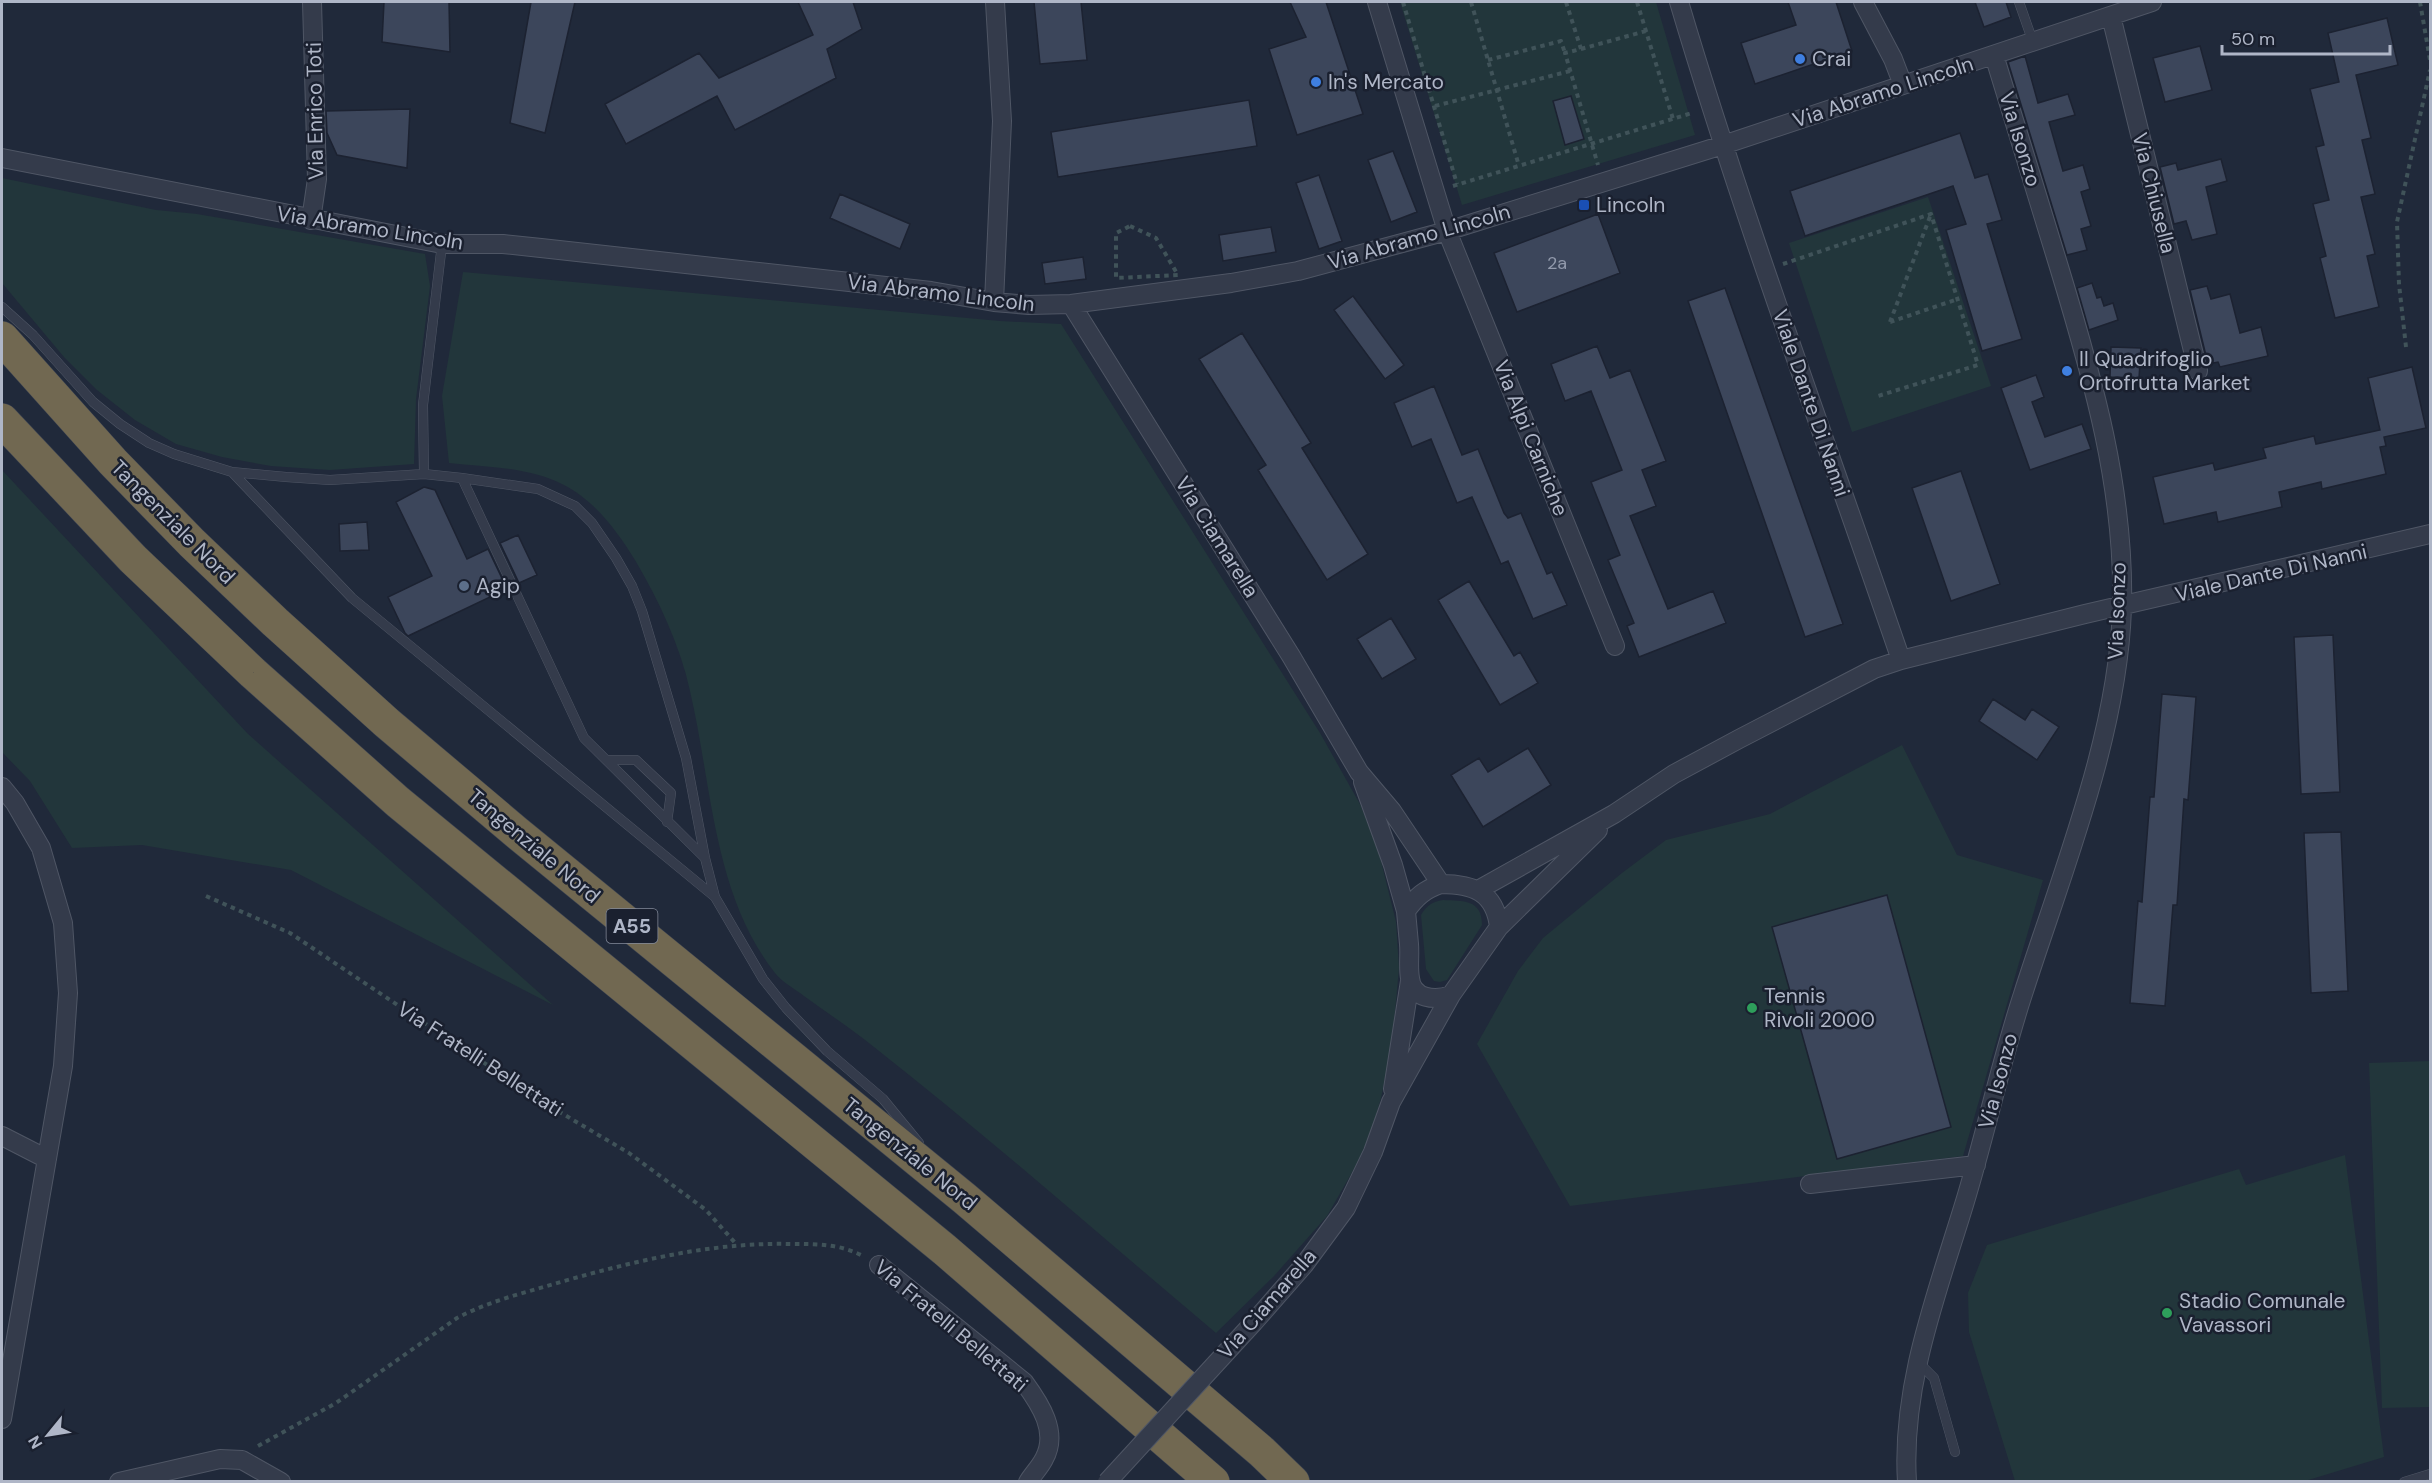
<svg xmlns="http://www.w3.org/2000/svg" width="2432" height="1483" viewBox="0 0 2432 1483" font-family="'DM Sans',sans-serif">
<rect width="100%" height="100%" fill="#20293a"/>
<path fill="#22363b" d="M1400,2H1656L1695,135L1462,205Z
M2,178L156,210L197,214L425,254L430,286L416,399L414,464L330,470L271,466L222,457L176,444L135,420L97,390L64,357L2,283Z
M1928,197L1991,386L1852,432L1789,243Z
M463,272L1000,321L1061,324L1320,733L1361,806L1379,853L1396,922L1399,968L1392,1045L1381,1098L1372,1130L1358,1162L1327,1216L1274,1276L1216,1333C1103,1238 991,1139 874,1047C852,1029 827,1013 804,996C795,989 782,982 775,973C713,894 712,785 690,691C680,645 659,601 635,560C617,531 595,501 564,485C529,467 487,467 449,463L442,396Z
M2,470L248,734L553,1005L291,870L142,845L72,848L30,781L2,752Z
M1902,745L1957,855L2043,880L1963,1156L1570,1206L1477,1044L1518,971L1543,938L1622,873L1666,840L1770,814Z
M1443,900C1463,901 1482,899 1482,925L1447,980L1440,982L1434,981L1426,969L1421,915C1427,905 1432,902 1443,900Z
M2430,1061V1407L2382,1408L2369,1063Z
M2345,1155L2384,1457L2305,1481H2015L1969,1332L1968,1293L1987,1245L2239,1169L2246,1185Z"/>
<path fill="#3c465b" stroke="#1c2231" stroke-width="1.5" d="M384,2H449L450,52L382,42Z
M531,2H575L545,133L510,123Z
M798,2H853L862,29L827,49L836,78L735,130L717,96L626,144L605,104L699,53L719,78L813,35Z
M1034,2H1081L1087,60L1040,64Z
M1290,2H1326L1363,114L1297,135L1269,49L1306,37Z
M1788,2H1836L1852,51L1755,84L1741,43L1796,25Z
M1975,2H2006L2011,17L1984,27Z
M2387,18L2398,65L2356,75L2371,138L2362,140L2375,194L2361,197L2375,254L2367,256L2379,307L2335,318L2320,258L2326,256L2313,204L2329,200L2316,147L2324,145L2310,89L2339,82L2328,33Z
M2200,46L2212,90L2165,102L2153,58Z
M2025,56L2038,103L2068,94L2075,115L2049,122L2063,171L2083,165L2090,189L2081,192L2091,226L2081,229L2087,250L2067,255L2008,62Z
M1571,96L1584,139L1565,145L1553,101Z
M1249,100L1257,146L1058,177L1051,132Z
M410,109L407,168L337,155L327,133L326,111Z
M1960,133L1975,178L1988,174L2002,220L1987,224L2022,339L1982,351L1946,230L1966,224L1953,186L1805,236L1790,191Z
M1393,151L1417,212L1391,222L1368,160Z
M2221,159L2227,181L2206,187L2217,234L2192,240L2186,221L2174,224L2160,167L2176,163L2178,170Z
M1319,175L1342,241L1319,249L1296,183Z
M840,194L910,224L900,249L830,218Z
M1598,214L1620,273L1517,312L1494,253Z
M1271,227L1276,252L1223,261L1219,235Z
M1083,257L1086,279L1045,284L1042,263Z
M2092,283L2097,298L2101,297L2104,306L2113,303L2118,320L2089,330L2077,288Z
M2207,286L2211,299L2230,294L2240,333L2261,327L2268,356L2220,367L2218,362L2208,364L2190,290Z
M1725,288L1843,624L1805,637L1688,301Z
M1353,296L1404,365L1385,379L1334,310Z
M1242,333L1311,443L1302,448L1368,554L1327,580L1258,470L1266,465L1199,359Z
M1597,346L1610,378L1630,370L1666,461L1642,470L1656,506L1630,516L1668,609L1713,591L1726,623L1639,657L1627,626L1634,623L1608,560L1620,555L1591,482L1622,470L1591,391L1565,401L1551,364Z
M2111,347L2141,348L2139,378L2110,377Z
M2412,367L2426,428L2384,437L2386,446L2380,447L2386,474L2322,489L2321,482L2279,492L2282,507L2218,522L2216,512L2164,524L2153,477L2213,463L2215,470L2266,458L2263,448L2314,436L2316,444L2380,430L2368,378Z
M2036,375L2044,397L2032,402L2045,437L2082,424L2091,449L2030,470L2001,388Z
M1434,386L1462,455L1478,449L1504,513L1508,518L1521,513L1547,574L1552,572L1567,605L1533,619L1508,561L1501,564L1472,497L1457,503L1431,439L1412,447L1394,403Z
M1961,471L2000,584L1951,601L1912,488Z
M424,487L435,490L467,559L488,549L507,589L408,636L405,633L388,597L432,576L396,502Z
M367,522L369,550L340,551L339,524Z
M518,535L537,575L519,583L500,543Z
M1469,581L1514,656L1520,652L1538,683L1500,705L1438,600Z
M1391,618L1416,659L1382,679L1357,639Z
M2333,635L2340,792L2301,794L2294,637Z
M2162,694L2196,697L2188,800L2184,799L2177,905H2173L2165,1006L2130,1003L2138,901L2142,902L2150,797H2154Z
M1993,699L2025,720L2032,709L2059,727L2037,760L1979,721Z
M1528,748L1551,785L1483,827L1451,775L1479,758L1488,772Z
M2341,832L2348,991L2311,993L2304,833Z
M1887,895L1951,1127L1837,1159L1772,927Z"/>
<g fill="none" stroke-linecap="round" stroke-linejoin="round">
<g stroke="#4f5665" stroke-width="10">
<path id="lane" d="M2019,2L2033,42
M2,307L33,335L93,402L120,424L149,443L174,454L232,472L286,477L330,480L424,474L462,478L538,489L575,506L592,523L616,558L632,586L642,611L686,758L705,858L715,897L763,979L786,1008L827,1051L883,1099L919,1143
M232,472L352,598L715,897
M424,474L423,405L442,244
M462,478L584,738L705,858
M607,760H636L671,793L667,822
M1918,1362L1934,1378L1955,1452
M2404,1482L2430,1474"/>
</g>
<g stroke="#4f5665" stroke-width="20">
<path id="street" d="M1377,2L1447,231L1615,646
M1679,2C1745,224 1826,441 1901,660
M1863,2L1893,59L1903,85
M2111,16L2198,371
M2,158L442,244H503L541,248L931,291L994,302L1029,305L1071,304L1231,283L1298,271L1447,231L1723,145L2152,2
M311,220L317,179L312,2
M994,302L1002,121L995,2
M1071,304L1291,656L1359,772L1392,811L1441,884
M1363,782L1393,865L1406,911
M2,787L15,803L41,848L63,923L68,993L63,1066L2,1419
M1441,884C1473,884 1495,892 1499,927L1451,995C1435,1001 1412,999 1410,978C1408,967 1410,955 1409,944C1408,933 1407,922 1406,911C1416,897 1425,889 1441,884Z
M1478,890L1614,814L1674,774L1739,739L1874,669L1901,660L2085,614L2430,534
M1499,927L1598,830
M1393,1089L1410,981
M2,1136L47,1159
M1810,1184L1976,1165
M879,1265L1024,1382C1040,1404 1059,1432 1044,1459C1040,1467 1033,1474 1028,1482
M1254,1322L1304,1265L1346,1208L1373,1152L1391,1102L1451,995
M119,1482L220,1459L242,1460L281,1482
M1907,1482C1901,1387 1936,1296 1963,1208C1985,1137 2000,1064 2023,994C2062,872 2118,736 2122,608C2125,490 2093,379 2059,267C2038,197 2016,126 1994,55"/>
</g>
<g stroke="#3c4352" stroke-width="34">
<path id="highway" d="M2,338L113,462L192,543L275,622L387,723L516,832L964,1198L1262,1452L1293,1482
M2,420L133,559L253,673L398,802L945,1250L1213,1482"/>
</g>
<path stroke="#405359" stroke-width="4" stroke-dasharray="4.5 4.5" stroke-linecap="butt" d="M1403,2L1457,184
M1471,2L1519,166
M1566,2L1581,49L1565,53L1598,165
M1637,2L1673,119
M2420,2L2430,60
M1581,49L1646,31
M1488,60L1561,41L1565,53
M1435,106L1570,71
M1453,186L1692,113
M1130,226L1156,238L1178,275L1116,278V233Z
M1783,264L1931,214L1978,365L1878,396
M1890,322L1931,214
M1890,322L1958,299
M2406,347L2399,284L2397,222L2430,70
M206,896L290,933L541,1101L629,1153L706,1210L737,1245
M258,1446L336,1403L457,1318C491,1300 528,1292 564,1281C639,1260 714,1242 792,1244C818,1244 840,1244 863,1256"/>
<use href="#lane" stroke="#343b4b" stroke-width="9"/>
<use href="#street" stroke="#343b4b" stroke-width="18"/>
<use href="#highway" stroke="#716851" stroke-width="33"/>
<g stroke="#4f5665" stroke-width="20" stroke-linecap="butt">
<path id="street-bridge" d="M1107,1482L1254,1322"/>
</g>
<use href="#street-bridge" stroke="#343b4b" stroke-width="18"/>
</g>
<g fill="#3f7fe0" stroke="#1a202f" stroke-width="2">
<circle cx="1800" cy="59" r="6"/>
<circle cx="1316" cy="82" r="6"/>
<circle cx="2067" cy="371" r="6"/>
</g>
<rect fill="#1a4fb4" stroke="#1a202f" stroke-width="2" x="1578" y="199" width="12" height="12" rx="3"/>
<circle fill="#5c6f8a" stroke="#1a202f" stroke-width="2" cx="464" cy="586" r="6"/>
<g fill="#2e9e5b" stroke="#1a202f" stroke-width="2">
<circle cx="1752" cy="1008" r="6"/>
<circle cx="2167" cy="1313" r="6"/>
</g>
<g text-anchor="middle" dominant-baseline="central" stroke-width="5" stroke-linejoin="round" paint-order="stroke">
<g font-size="18" fill="#929aac">
<text x="1557" y="263">2a</text>
</g>
<rect fill="#1a202f" stroke="#828999" stroke-width="1.5" x="606.5" y="909" width="51" height="34" rx="4.5"/>
<g font-size="20" font-weight="bold" fill="#afb6c7">
<text x="632" y="926">A55</text>
</g>
<g font-size="21" fill="#afb6c7" stroke="#1a202f" text-anchor="start">
<text x="1812" y="59">Crai</text>
<text x="1328" y="82">In's Mercato</text>
<text x="1596" y="205">Lincoln</text>
<text x="2079" y="359">Il Quadrifoglio<tspan x="2079" dy="24">Ortofrutta Market</tspan></text>
<text x="476" y="586">Agip</text>
<text x="1764" y="996">Tennis<tspan x="1764" dy="24">Rivoli 2000</tspan></text>
<text x="2179" y="1301">Stadio Comunale<tspan x="2179" dy="24">Vavassori</tspan></text>
</g>
<g font-size="21" fill="#afb6c7" stroke="#1a202f">
<text transform="translate(1883 92) rotate(-18)">Via Abramo Lincoln</text>
<text transform="translate(315 111) rotate(-91)">Via Enrico Toti</text>
<text transform="translate(2020 139) rotate(73)">Via Isonzo</text>
<text transform="translate(2154 193) rotate(76)">Via Chiusella</text>
<text transform="translate(370 228) rotate(9)">Via Abramo Lincoln</text>
<text transform="translate(1419 237) rotate(-16)">Via Abramo Lincoln</text>
<text transform="translate(941 293) rotate(7)">Via Abramo Lincoln</text>
<text transform="translate(1811 403) rotate(71)">Viale Dante Di Nanni</text>
<text transform="translate(1531 438) rotate(68)">Via Alpi Carniche</text>
<text transform="translate(173 522) rotate(45)">Tangenziale Nord</text>
<text transform="translate(1217 537) rotate(58)">Via Ciamarella</text>
<text transform="translate(2271 573) rotate(-13)">Viale Dante Di Nanni</text>
<text transform="translate(2117 611) rotate(-88)">Via Isonzo</text>
<text transform="translate(534 846) rotate(40)">Tangenziale Nord</text>
<text transform="translate(480 1059) rotate(33)">Via Fratelli Bellettati</text>
<text transform="translate(1998 1081) rotate(-75)">Via Isonzo</text>
<text transform="translate(910 1154) rotate(39)">Tangenziale Nord</text>
<text transform="translate(1267 1304) rotate(-49)">Via Ciamarella</text>
<text transform="translate(951 1326) rotate(40)">Via Fratelli Bellettati</text>
</g>
</g>
<rect width="2432" height="1483" fill="none" stroke="#afb6c7" stroke-width="6"/>
<g transform="translate(48 1435) rotate(240)" stroke="#1a202f" stroke-width="4.5" paint-order="stroke">
<path d="M0-4.5L10 22L0 15L-10 22Z" fill="#afb6c7"/>
<text y="-9" font-size="16" font-weight="bold" text-anchor="middle" fill="#afb6c7">N</text>
</g>
<path d="M2222 45v9h168v-9" fill="none" stroke="#afb6c7" stroke-width="3"/>
<text x="2231" y="45" font-size="18" fill="#afb6c7" stroke="#1a202f" stroke-width="4.5" paint-order="stroke">50 m</text>
</svg>
